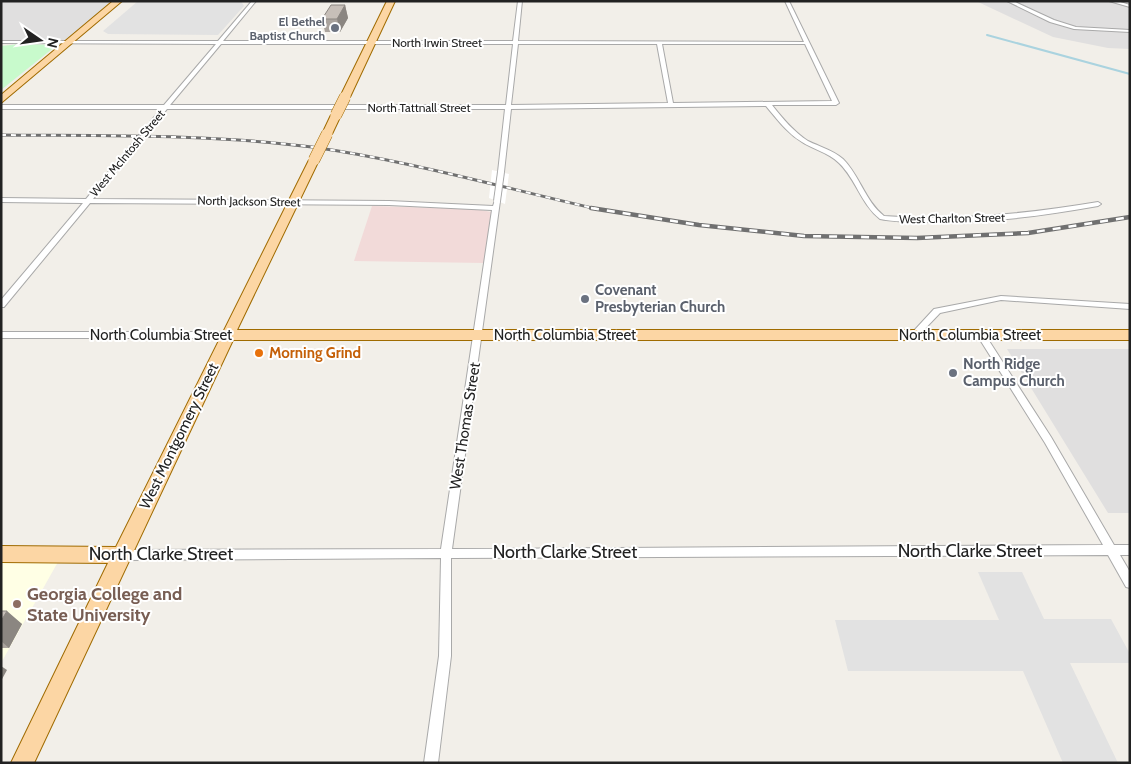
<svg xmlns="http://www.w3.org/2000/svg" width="1131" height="764" viewBox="0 0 1131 764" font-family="Cabin,sans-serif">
<rect width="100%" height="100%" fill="#f2efe9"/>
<path fill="#e0dfdf" d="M1,1H118L69,42H1Z
M976,1H1130V49L1108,48L1053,37Z
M1007,349H1130V513H1108Z"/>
<path fill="#f2dad9" d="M372,206L476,209L491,212L484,263L354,261Z"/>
<path fill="#ffffe5" d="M1,546H67L1,663Z"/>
<path fill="#c8facc" d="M20,44L57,45L1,90V46Z"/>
<path fill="#e2e2e2" d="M138,1H241L244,6L218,35L108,34L103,31Z
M978,572H1022L1044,619H1111L1130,654V663H1070L1118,763H1063L1023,671H848L835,620H999Z"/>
<path fill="#fff" d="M492,170L509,174L505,204L489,198Z"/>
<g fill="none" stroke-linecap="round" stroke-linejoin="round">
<path stroke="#aad3df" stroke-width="2" d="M987,35L1130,74"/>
<g stroke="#a9a9a9" stroke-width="2">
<path id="minor" d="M252,1H256L223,41H513L518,1H522L518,41L804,42L785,1H789L839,103L836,105H772C783,119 794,132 808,141C820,147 833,150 843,159C860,176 865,201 884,216C956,221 1027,214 1098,202L1101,204L1098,206C1041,216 984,224 926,222C910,222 895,222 880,219C861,204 856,179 839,163C828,152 814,150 802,142C787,133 777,119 766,106L511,109L504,172L501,174L498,172L505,109H167L93,199L389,201L493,206L495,200H499L500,201L452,549L1103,545L1045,443L977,335L981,332L984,333L1051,437L1114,545H1130V555H1120L1130,572V588L1126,587L1108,555L451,558V656L438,763H424L439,656L441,558L121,560L117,558L116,555L117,552L121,550L441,549L492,210L389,205L90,203L4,307H1V300L83,203L1,202V198L86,199L161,109H1V105H164L216,44L1,43V41H218ZM221,44H513L506,105H170ZM518,44H657L668,103L511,105ZM662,44H805L832,101L673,103Z
M1007,1H1013L1054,20L1076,27L1130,30V32L1074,29L1050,22Z
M1109,1H1117L1130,5V7Z
M1001,296L1130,304V309L1001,300L940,313L917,337H911L910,335L934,309Z"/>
</g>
<g stroke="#a9a9a9" stroke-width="2">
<path id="tertiary" d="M1,332H229L234,335L229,338H1Z"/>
</g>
<g stroke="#a06b00" stroke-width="2">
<path id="primary" d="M113,1H122L1,103V95Z
M387,1H395L350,97L342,99L340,97Z
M336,112L341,115L332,134L323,136L322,134L331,115Z
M314,157L319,160L237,330H1130V340H233L34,763H11L108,563L1,562V546L116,547L309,160Z"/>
</g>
<use href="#minor" fill="#fff" fill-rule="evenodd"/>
<use href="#tertiary" fill="#fff" fill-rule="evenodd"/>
<use href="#primary" fill="#fcd6a4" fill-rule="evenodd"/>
<g stroke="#707070" stroke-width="3">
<path id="rail-far1" d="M1,135C104,136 209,134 312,147C406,160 504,188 597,209"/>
</g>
<g stroke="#707070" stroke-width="4.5">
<path id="rail" d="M591,208L699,225L804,236L917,238L1028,233L1130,217"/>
</g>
<use href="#rail-far1" stroke="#fff" stroke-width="2" stroke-dasharray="5" stroke-linecap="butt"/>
<use href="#rail" stroke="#fff" stroke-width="2.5" stroke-dasharray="8" stroke-linecap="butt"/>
<g stroke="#a9a9a9" stroke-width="8" stroke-linecap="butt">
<path id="minor-bridge" d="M497,201L501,172"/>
</g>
<g stroke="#a06b00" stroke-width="12" stroke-linecap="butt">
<path id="primary-bridge" d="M336,115L345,97
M314,160L327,134"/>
</g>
<use href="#minor-bridge" stroke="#fff" stroke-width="6"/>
<use href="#primary-bridge" stroke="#fcd6a4" stroke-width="11"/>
</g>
<path fill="#aba49e" d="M345,5L348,18L340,32H325L322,19Z
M1,611L22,624L9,648H1Z"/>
<path fill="#8b8681" d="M345,5L348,18L340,32L337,19Z
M7,611L22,624L9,648L1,641V621Z
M1,666L7,670L1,681Z"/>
<path fill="#c7bfb8" stroke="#8b8681" d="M331,5H345L337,19H322Z
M1,611H7L1,621Z"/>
<g fill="#6b7280" stroke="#fff" stroke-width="2">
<circle cx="335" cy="28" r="5"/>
<circle cx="585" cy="299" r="5"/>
<circle cx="953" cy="373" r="5"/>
</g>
<circle fill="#e8710a" stroke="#fff" stroke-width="2" cx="259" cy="353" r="5"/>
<circle fill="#8d6e63" stroke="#fff" stroke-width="2" cx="17" cy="604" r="5"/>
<g text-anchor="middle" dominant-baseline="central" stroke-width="4" stroke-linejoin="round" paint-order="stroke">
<g font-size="12" font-weight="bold" fill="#5b616d" stroke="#fff" text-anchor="end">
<text x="325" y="21">El Bethel<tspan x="325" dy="14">Baptist Church</tspan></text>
</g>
<g font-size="12" fill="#222" stroke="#fff">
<text x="437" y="42">North Irwin Street</text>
<text x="419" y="107">North Tattnall Street</text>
<text transform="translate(127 153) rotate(-50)">West McIntosh Street</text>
<text transform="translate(249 201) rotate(1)">North Jackson Street</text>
<text transform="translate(952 218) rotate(-1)">West Charlton Street</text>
</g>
<g font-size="15" font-weight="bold" fill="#5b616d" stroke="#fff" text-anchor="start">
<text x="595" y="290">Covenant<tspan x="595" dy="17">Presbyterian Church</tspan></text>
<text x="963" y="364">North Ridge<tspan x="963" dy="17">Campus Church</tspan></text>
</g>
<g font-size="15" fill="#222" stroke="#fff">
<text x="161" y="335">North Columbia Street</text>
<text x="565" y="335">North Columbia Street</text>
<text x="970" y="335">North Columbia Street</text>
<text transform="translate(465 426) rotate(-81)">West Thomas Street</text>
<text transform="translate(179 436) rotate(-64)">West Montgomery Street</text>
</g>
<g font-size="15" font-weight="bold" fill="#c56008" stroke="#fff" text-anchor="start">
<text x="269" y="353">Morning Grind</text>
</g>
<g font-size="18" fill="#222" stroke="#fff">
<text x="970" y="551">North Clarke Street</text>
<text x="565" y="552">North Clarke Street</text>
<text x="161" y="554">North Clarke Street</text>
</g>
<g font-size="18" font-weight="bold" fill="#785e54" stroke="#fff" text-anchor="start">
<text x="27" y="594">Georgia College and<tspan x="27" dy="21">State University</tspan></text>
</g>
</g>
<rect width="1131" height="764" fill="none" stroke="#222222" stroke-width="5"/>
<g transform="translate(40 40) rotate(103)" stroke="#ffffff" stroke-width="4" paint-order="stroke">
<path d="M0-4L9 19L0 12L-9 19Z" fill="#222222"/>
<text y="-8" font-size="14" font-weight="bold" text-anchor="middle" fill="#222222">N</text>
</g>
</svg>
